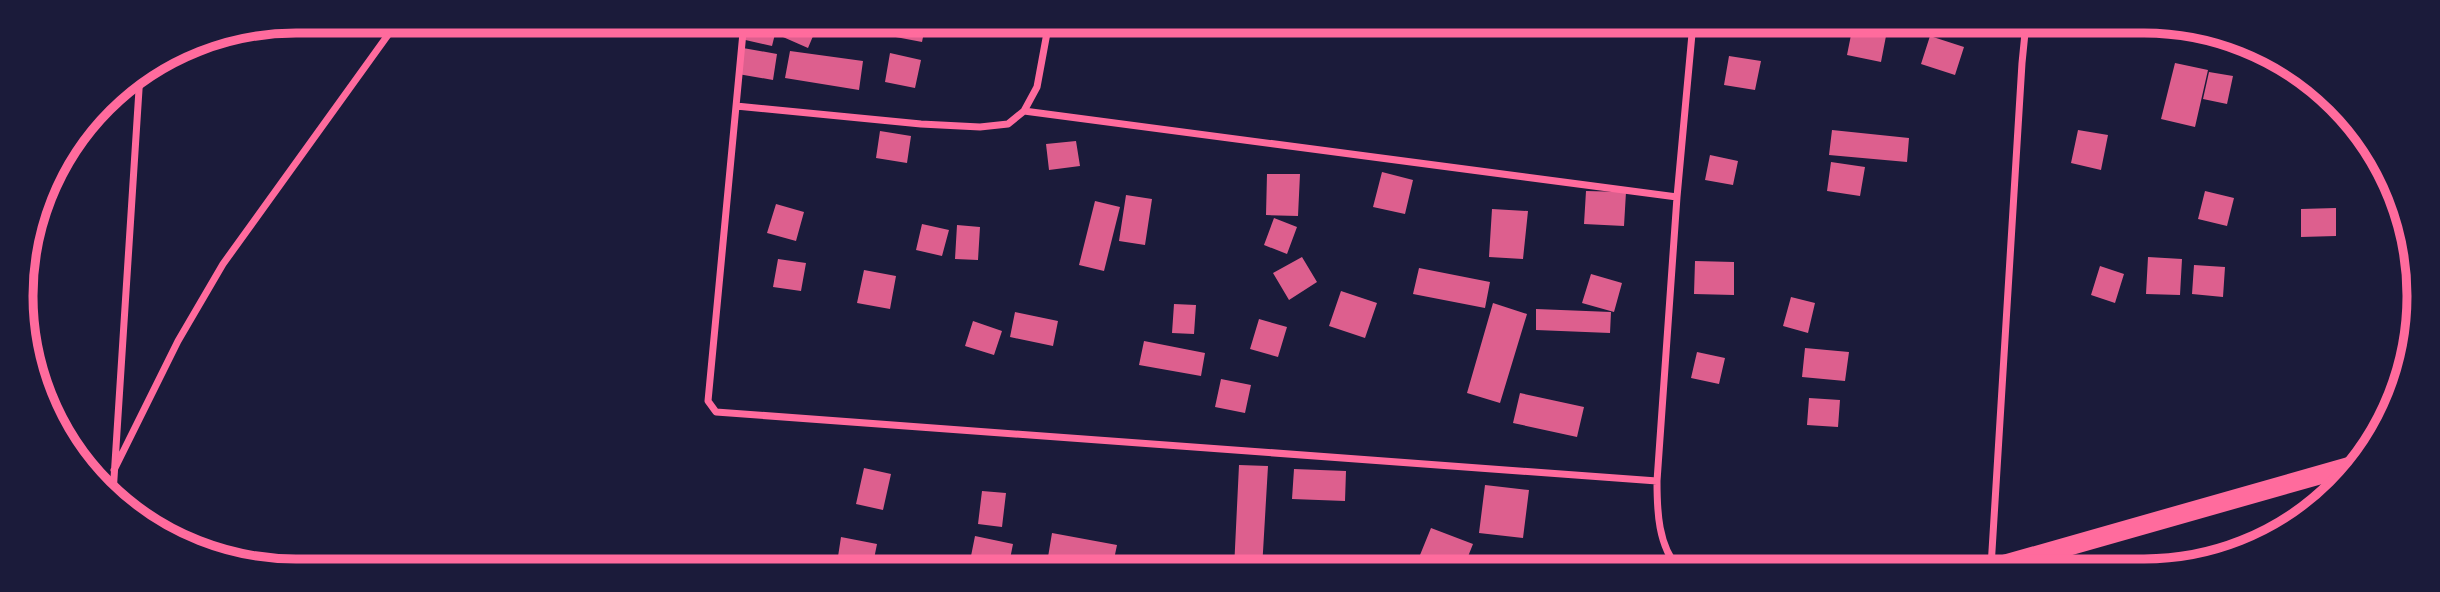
<svg xmlns="http://www.w3.org/2000/svg" width="2440" height="592" viewBox="0 0 2440 592" font-family="Cabin,sans-serif">
<rect width="100%" height="100%" fill="#1b1b3a"/>
<path fill="#dd5f8e" d="M746,22H778L772,46L741,39Z
M790,22H819L808,48L783,37Z
M883,22H926L922,42L880,34Z
M1845,23H1880L1878,30Z
M1852,30L1886,36L1881,62L1847,55Z
M1930,36L1964,47L1955,75L1921,64Z
M743,48L777,54L773,80L738,74Z
M790,51L863,61L859,90L785,78Z
M890,53L921,60L915,88L885,82Z
M2274,55L2282,58L2292,67L2274,66Z
M1729,56L1761,61L1755,90L1724,85Z
M2175,63L2208,70L2195,127L2161,119Z
M2209,72L2233,76L2227,104L2203,99Z
M1832,130L1909,138L1907,162L1829,155Z
M2078,130L2108,135L2101,170L2071,163Z
M880,131L911,136L907,163L876,158Z
M1076,141L1080,166L1049,170L1046,144Z
M1710,155L1738,161L1733,185L1705,180Z
M1831,162L1865,167L1860,196L1827,191Z
M1382,172L1413,180L1405,214L1373,207Z
M1267,174H1300L1298,216L1266,215Z
M1586,191L1626,192L1624,226L1584,224Z
M2205,191L2234,198L2227,226L2198,219Z
M1126,195L1152,199L1145,245L1119,241Z
M1095,201L1120,207L1104,271L1079,265Z
M776,204L804,212L796,241L767,233Z
M2336,208V236L2301,237V209Z
M1492,209L1528,211L1523,259L1489,257Z
M1274,218L1297,227L1287,254L1264,245Z
M922,224L949,230L942,256L916,250Z
M957,225L980,227L978,260L955,259Z
M1302,257L1317,282L1289,300L1273,273Z
M2148,257L2182,259L2180,295L2146,294Z
M778,259L806,263L801,291L773,287Z
M1695,261L1734,262V295L1694,294Z
M2194,265L2225,267L2223,297L2192,294Z
M2100,266L2124,274L2115,303L2091,295Z
M1419,268L1490,282L1485,308L1413,294Z
M864,270L896,276L890,309L857,303Z
M1591,274L1622,283L1614,312L1582,303Z
M1341,291L1377,303L1365,338L1329,326Z
M1791,297L1815,303L1808,333L1783,326Z
M1493,303L1527,314L1500,403L1467,393Z
M1174,304L1196,305L1194,334L1172,333Z
M1536,309L1611,312L1610,333L1536,330Z
M1015,312L1058,321L1053,346L1010,337Z
M1259,319L1287,327L1278,357L1250,349Z
M973,321L1002,331L994,355L965,346Z
M1144,341L1205,353L1201,376L1139,365Z
M1805,348L1849,352L1845,381L1802,377Z
M1697,352L1725,358L1719,384L1691,378Z
M1221,379L1251,385L1245,413L1215,407Z
M1520,393L1584,407L1577,437L1513,423Z
M1809,398L1840,400L1838,427L1807,425Z
M1239,465L1268,466L1262,569H1234Z
M864,468L891,474L883,510L856,504Z
M1294,469L1346,471L1345,501L1292,499Z
M1485,485L1529,490L1523,538L1479,533Z
M982,491L1006,493L1002,527L978,524Z
M1431,528L1473,544L1463,569H1457L1420,555Z
M1052,533L1117,545L1112,569H1079L1047,563Z
M975,536L1013,544L1008,569L970,561Z
M841,537L877,544L872,569L837,563Z"/>
<g fill="none" stroke-linecap="round" stroke-linejoin="round">
<path stroke="#ff6b9d" stroke-width="7" d="M744,22L708,401L716,412L1657,481
M736,106L921,124L980,127L1008,124L1024,111L1037,87L1049,22
M1024,111L1677,197
M114,470L178,341L223,264L398,21
M113,494L140,74
M2332,495L2333,472
M1991,567L2022,63L2026,23
M1679,569C1658,546 1657,511 1657,481L1677,197L1693,23"/>
<path stroke="#ff6b9d" stroke-width="19" d="M1988,569L2358,464"/>
</g>
<path d="M0 0H2440V592H0ZM296 33H2144A263 263 0 0 1 2407 296V296A263 263 0 0 1 2144 559H296A263 263 0 0 1 33 296V296A263 263 0 0 1 296 33Z" fill="#1b1b3a" fill-rule="evenodd"/>
<path fill="none" stroke="#ff6b9d" stroke-width="9" d="M296 33H2144A263 263 0 0 1 2407 296V296A263 263 0 0 1 2144 559H296A263 263 0 0 1 33 296V296A263 263 0 0 1 296 33Z"/>
</svg>
